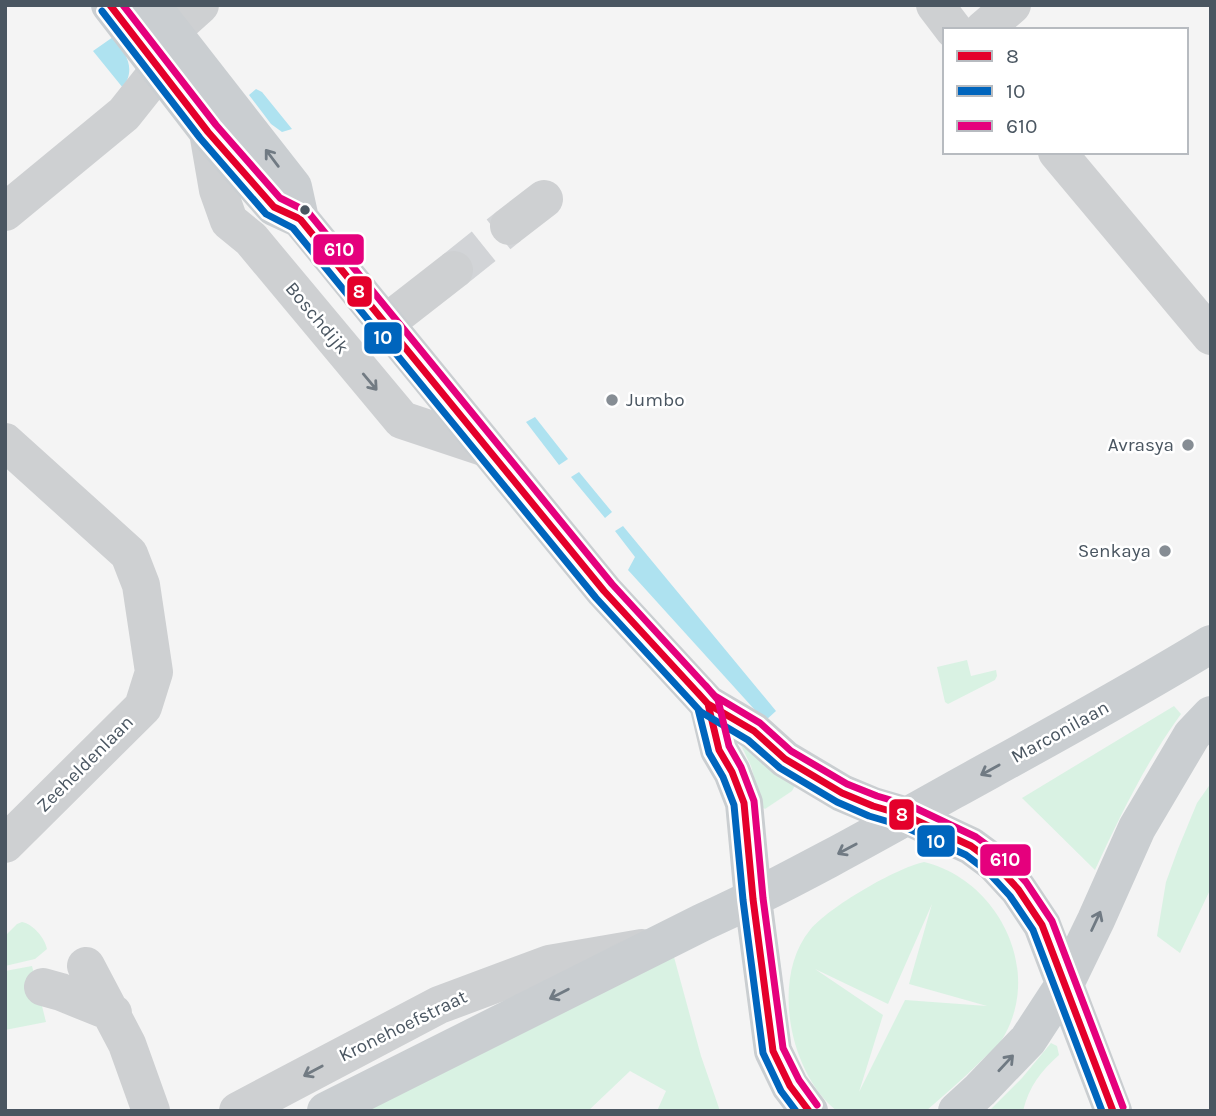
<svg xmlns="http://www.w3.org/2000/svg" width="1216" height="1116" viewBox="0 0 1216 1116" font-family="Karla,sans-serif">
<rect width="100%" height="100%" fill="#f4f4f4"/>
<path fill="#d9f2e3" fill-rule="evenodd" d="M967,660L971,676L996,670L997,676L995,680L948,704L945,702L937,667Z
M1174,706L1181,714C1146,762 1120,816 1095,870L1022,798Z
M740,743L798,780L792,791L765,809L762,807L751,766Z
M1211,783V888L1180,953L1157,936L1166,882L1178,849L1197,803Z
M924,862C999,880 1045,973 1001,1041C996,1048 988,1054 982,1060C964,1078 945,1094 926,1111H837C790,1074 770,979 810,930C829,907 896,868 924,862ZM932,904L909,984L987,1006L905,1000L859,1092L883,1015L815,969L888,1004Z
M22,922C33,924 45,938 47,949L35,959L5,966V936L17,924Z
M674,957L701,1056L720,1111H657L666,1091L630,1071L588,1111H366Z
M32,966L46,1022L5,1030V971Z
M1051,1043L1057,1046L1059,1055C1041,1071 1029,1086 1023,1111H989L1022,1078Z"/>
<path fill="#aee2f0" d="M113,37C127,55 136,68 123,88L93,51Z
M256,89L262,92L292,129L282,132L271,124L249,95Z
M535,417L568,459L559,465L526,422Z
M579,472L612,512L605,518L571,477Z
M623,526L776,711L765,721L628,570L635,557L615,531Z"/>
<g fill="none" stroke-linecap="round" stroke-linejoin="round">
<path stroke="#d2d4d7" stroke-width="38" stroke-dasharray="38 19" stroke-linecap="butt" d="M454,270L509,226"/>
<path stroke="#ced0d2" stroke-width="38" d="M935,5L954,30
M983,30L1012,5
M208,132L218,190L229,221L251,239L402,420L486,448
M1057,152L1211,336
M5,212L124,114L159,70L171,31L200,5
M509,226L544,199
M386,323L454,270
M5,442L129,554L141,585L154,672L143,707L5,844
M86,966L127,1044L151,1111
M43,987L61,992L113,1013
M238,1111L439,1005L549,964L642,948"/>
<path stroke="#caced1" stroke-width="38" d="M110,5L208,132L274,207L300,219L604,591L708,704L754,731L785,759L842,793L873,806L907,816L971,846L994,863L1018,889L1042,925L1113,1111
M151,5L293,187L300,219
M708,704L719,750L732,772L744,803L753,899L773,1051L790,1086L809,1111
M326,1111L703,922C788,883 870,837 952,791C1039,743 1126,696 1211,644
M957,1111L980,1090L1028,1040L1066,982L1096,920L1137,828L1192,735L1211,715"/>
<g stroke="#fff" stroke-width="12">
<path id="bus-1" d="M110,5L208,132L274,207L300,219L604,591L708,704L754,731L785,759L842,793L873,806L907,816L971,846L994,863L1018,889L1042,925L1113,1111
M698,693L708,704L719,750L732,772L744,803L753,899L773,1051L790,1086L809,1111"/>
</g>
<g stroke="#fff" stroke-width="12">
<path id="bus-2" d="M102,11L200,138L266,214L293,228L596,598L701,712L748,740L780,768L837,802L869,816L903,826L966,855L987,871L1010,896L1033,930L1102,1111
M690,700L698,709L709,753L723,777L734,805L743,900L763,1053L781,1091L796,1111"/>
</g>
<g stroke="#fff" stroke-width="12">
<path id="bus-3" d="M123,5L216,125L280,198L308,212L612,584L715,696L760,723L791,751L847,784L877,796L911,806L976,837L1001,855L1026,882L1052,921L1123,1107
M706,686L718,700L729,746L741,767L754,801L763,898L783,1048L799,1080L817,1105"/>
</g>
<use href="#bus-1" stroke="#e4002b" stroke-width="7"/>
<use href="#bus-2" stroke="#0065bd" stroke-width="7"/>
<use href="#bus-3" stroke="#e5007d" stroke-width="7"/>
</g>
<defs><path id="oneway-shaft" d="M-6 0H5M1.5-3L5.5 0L1.5 3" fill="none" stroke-width="1.6" stroke-linecap="round" stroke-linejoin="round" transform="scale(1.75)"/></defs>
<g stroke="#707a83">
<use href="#oneway-shaft" transform="translate(272 158) rotate(-127)"/>
<use href="#oneway-shaft" transform="translate(990 770) rotate(151)"/>
<use href="#oneway-shaft" transform="translate(847 849) rotate(152)"/>
<use href="#oneway-shaft" transform="translate(1096 921) rotate(-65)"/>
<use href="#oneway-shaft" transform="translate(559 994) rotate(153)"/>
<use href="#oneway-shaft" transform="translate(1006 1063) rotate(-47)"/>
</g>
<g stroke="#727b83">
<use href="#oneway-shaft" transform="translate(370 382) rotate(50)"/>
<use href="#oneway-shaft" transform="translate(313 1071) rotate(152)"/>
</g>
<circle fill="#4a5661" stroke="#fff" stroke-width="2.5" cx="305" cy="210" r="6"/>
<g fill="#868d94" stroke="#fff" stroke-width="2.5">
<circle cx="612" cy="400" r="7"/>
<circle cx="1188" cy="445" r="7"/>
<circle cx="1165" cy="551" r="7"/>
</g>
<g text-anchor="middle" dominant-baseline="central" stroke-width="5" stroke-linejoin="round" paint-order="stroke">
<g font-size="19" fill="#4a5661" stroke="#fff">
<text transform="translate(317 318) rotate(50)">Boschdijk</text>
<text transform="translate(1060 732) rotate(-29)">Marconilaan</text>
<text transform="translate(85 764) rotate(-45)">Zeeheldenlaan</text>
<text transform="translate(403 1026) rotate(-26)">Kronehoefstraat</text>
</g>
<g font-size="19" fill="#4a5661" stroke="#fff" text-anchor="end">
<text x="626" y="400" text-anchor="start">Jumbo</text>
<text x="1174" y="445">Avrasya</text>
<text x="1151" y="551">Senkaya</text>
</g>
</g>
<g stroke="#fff" stroke-width="2.5">
<rect x="312" y="233" width="53" height="33" rx="7" fill="#e5007d"/>
<rect x="346" y="275" width="27" height="33" rx="7" fill="#e4002b"/>
<rect x="363" y="321" width="40" height="34" rx="7" fill="#0065bd"/>
<rect x="888" y="798" width="27" height="33" rx="7" fill="#e4002b"/>
<rect x="916" y="824" width="40" height="34" rx="7" fill="#0065bd"/>
<rect x="979" y="843" width="53" height="34" rx="7" fill="#e5007d"/>
</g>
<g font-size="19" text-anchor="middle" font-weight="bold" fill="#fff">
<text x="339" y="256">610</text>
<text x="359" y="298">8</text>
<text x="383" y="344">10</text>
<text x="902" y="821">8</text>
<text x="936" y="848">10</text>
<text x="1005" y="866">610</text>
</g>
<rect width="1216" height="1116" fill="none" stroke="#4a5661" stroke-width="14"/>
<rect x="943" y="28" width="245" height="126" fill="#ffffff" stroke="#b7bbc0" stroke-width="2"/>
<rect x="957" y="51" width="35" height="10" fill="#e4002b" stroke="#b7bbc0" stroke-width="2"/>
<text x="1006" y="63" font-size="21" fill="#4a5661">8</text>
<rect x="957" y="86" width="35" height="10" fill="#0065bd" stroke="#b7bbc0" stroke-width="2"/>
<text x="1006" y="98" font-size="21" fill="#4a5661">10</text>
<rect x="957" y="121" width="35" height="10" fill="#e5007d" stroke="#b7bbc0" stroke-width="2"/>
<text x="1006" y="133" font-size="21" fill="#4a5661">610</text>
</svg>
